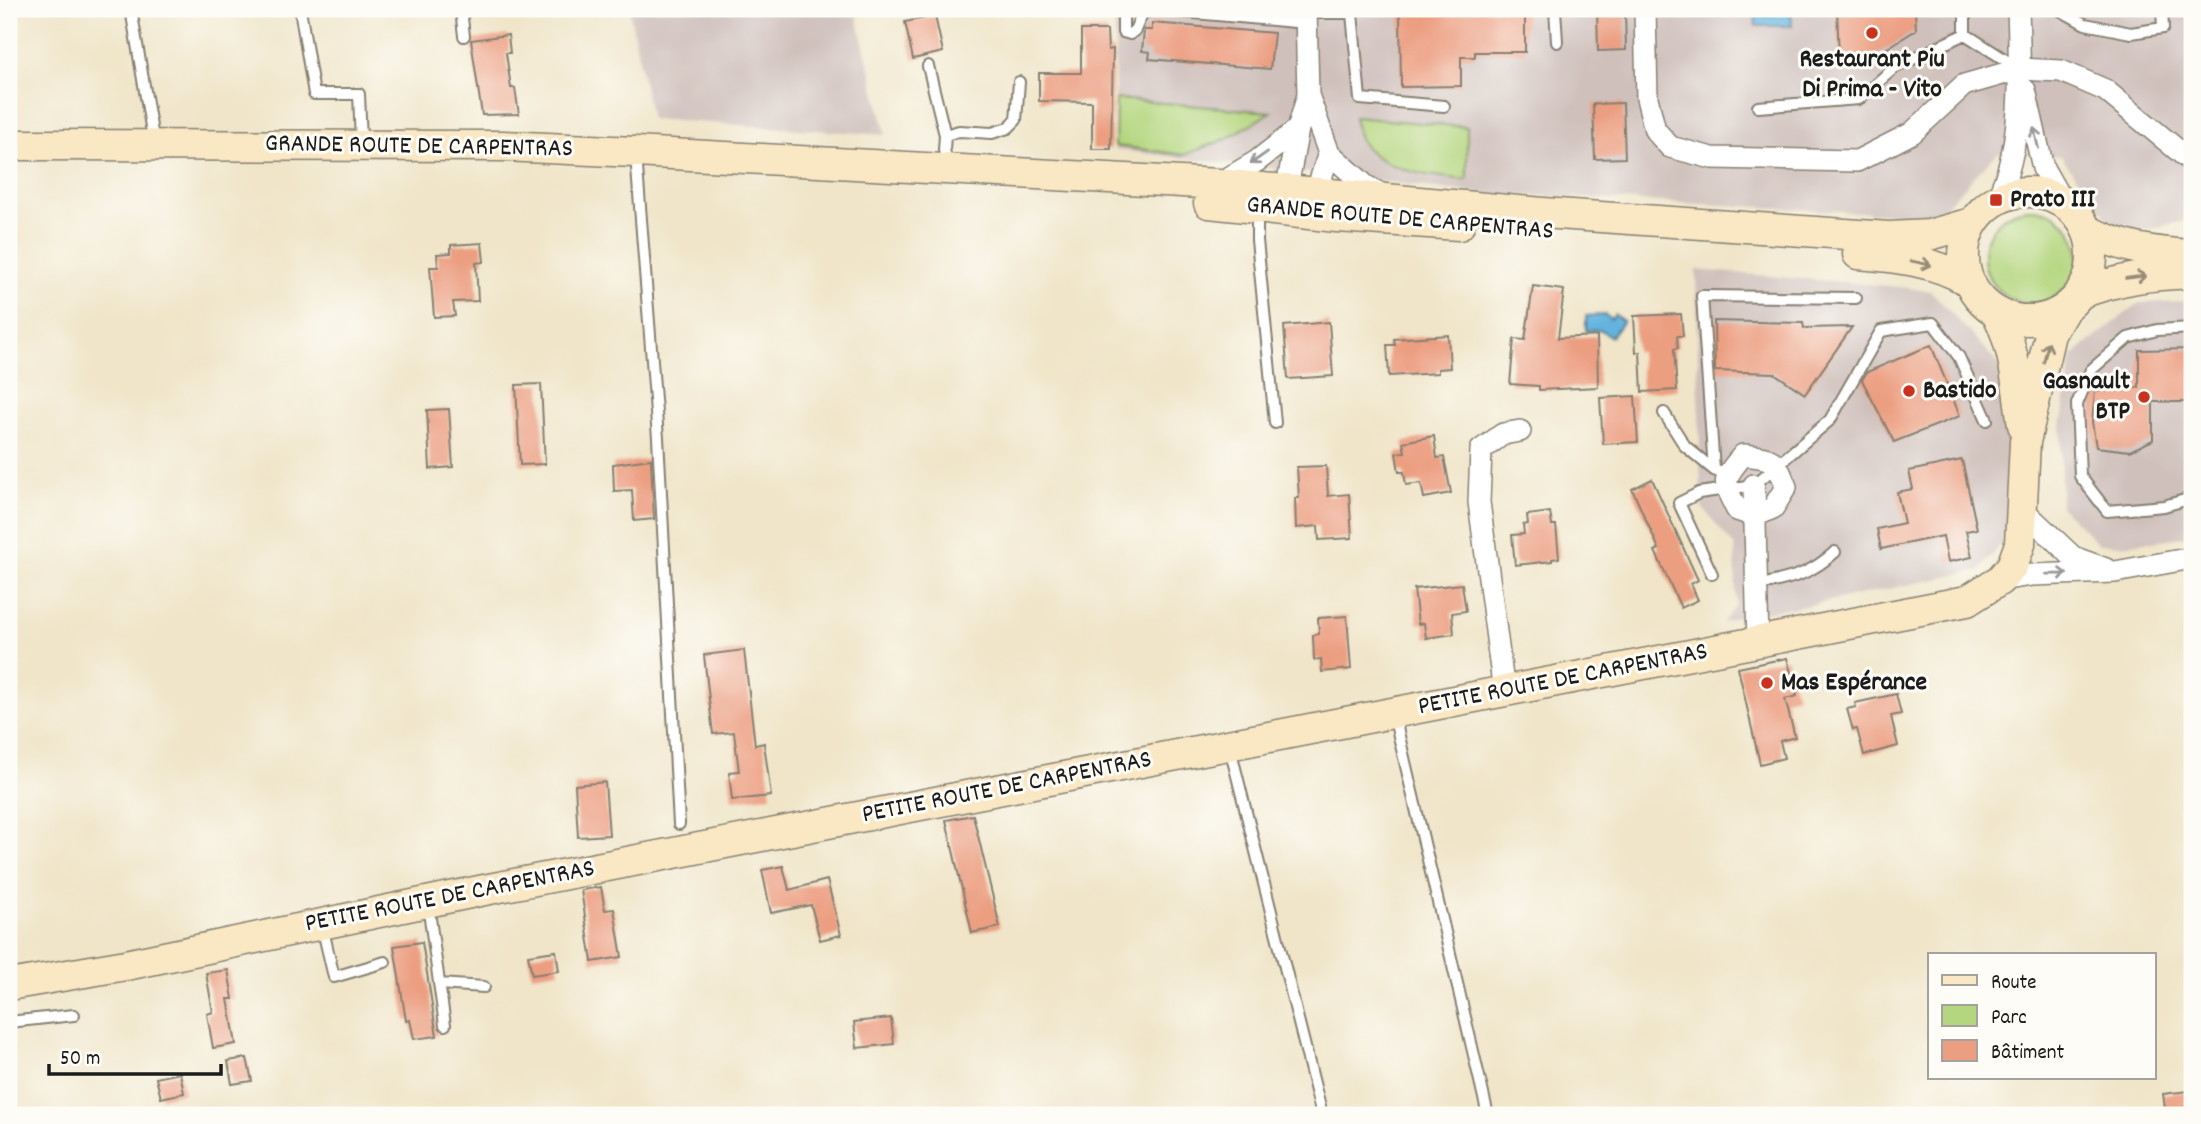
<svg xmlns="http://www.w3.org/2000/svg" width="2201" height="1124" viewBox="0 0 2201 1124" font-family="Dekko,sans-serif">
<rect width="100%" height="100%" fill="#fdfcf7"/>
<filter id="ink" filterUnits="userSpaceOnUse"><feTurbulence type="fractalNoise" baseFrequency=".0143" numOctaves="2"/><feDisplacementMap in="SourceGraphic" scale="14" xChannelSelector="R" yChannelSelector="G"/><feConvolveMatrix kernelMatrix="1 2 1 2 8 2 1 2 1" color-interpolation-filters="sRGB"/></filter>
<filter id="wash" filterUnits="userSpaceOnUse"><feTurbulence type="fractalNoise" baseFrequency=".00686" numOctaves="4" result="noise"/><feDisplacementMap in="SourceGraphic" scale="28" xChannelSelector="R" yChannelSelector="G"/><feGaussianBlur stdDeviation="1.57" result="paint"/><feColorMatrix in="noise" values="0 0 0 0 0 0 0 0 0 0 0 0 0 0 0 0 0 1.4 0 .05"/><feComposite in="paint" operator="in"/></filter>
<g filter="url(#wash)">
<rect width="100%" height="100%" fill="#f0e5c9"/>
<path fill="#cfc0bb" d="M629,9H855L886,135L651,119Z
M1115,9H2192V219L2121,236L2061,156L1997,153L1936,216L1478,193L1115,150Z
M1696,270L1900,287L1931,291L2007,373L2008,536L1980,570L1805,606L1740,616L1723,622L1736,604L1735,547L1701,506Z
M2192,301V536L2122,545L2099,544L2061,507V427L2072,356L2139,303Z"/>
<path fill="#b4d67e" stroke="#68794d" stroke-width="2" d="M1116,99L1271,112L1226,139L1184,155L1115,146Z
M1354,117L1467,127V180C1435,177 1385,172 1363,144C1358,138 1356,125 1354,117Z
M1984 256a47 47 0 1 1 94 0a47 47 0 1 1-94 0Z"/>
<path fill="#64b3de" stroke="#40687d" stroke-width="2" d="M1755,9H1791L1792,26H1756Z
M1605,315L1611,319L1615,315L1623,321L1611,337L1601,330L1586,331V316Z"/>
<g id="blocks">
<path fill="#ec9e81" d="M1400,9H1525V52H1475V57H1461V86L1401,87Z
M1597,9H1625L1626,50L1598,51Z
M1837,9H1915L1916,30L1873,57L1839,58Z
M935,16L943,52L913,59L905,22Z
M1152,23L1274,33L1270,69L1149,59L1150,52L1142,51L1144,30H1152Z
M1081,30H1107L1108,50L1113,49L1111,149H1092V102L1039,101V73H1081Z
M508,35L510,53H506L511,88H515L519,114L482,115L471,40Z
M1623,103L1625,158L1595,159L1593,104Z
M482,243L484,262L476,263L478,301L453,302L455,316L434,317L430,267H438L437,254L451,253V245Z
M1533,286L1564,290L1558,338L1597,336L1598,387L1539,390V386L1510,384L1514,339L1525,340Z
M1681,314L1683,336H1677L1678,348L1674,349L1677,390L1642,392L1640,352H1636L1634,316Z
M1714,321L1803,323L1804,328L1852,327L1805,394L1774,373L1715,371Z
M1329,322L1333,376L1288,379L1284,326Z
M1448,335L1450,368L1438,369V373L1389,376L1387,345H1395L1394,339Z
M1931,345L1960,416L1894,442L1862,380L1867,372Z
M2192,349V402H2153V440L2130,451L2096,447L2092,422L2095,391L2139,387V350Z
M541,384L545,464L520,465L516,385Z
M1635,396L1638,442L1603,444L1600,398Z
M449,409L453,467L430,469L427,410Z
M1434,436L1437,458L1444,457L1451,493L1424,498L1421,483L1406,485L1404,472H1399L1396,453L1405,452L1403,442Z
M651,459L654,519L634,521L632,490L614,491L613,464Z
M1962,460L1977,529L1966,531L1972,557L1948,562L1943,536L1881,549L1877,529L1904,523L1897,492L1913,489L1909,471Z
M1326,466L1328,496L1349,494L1352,538L1319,540L1318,526L1296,528L1295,498H1299L1297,467Z
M1652,479L1698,580L1691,584L1698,600L1681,608L1655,551L1659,549L1632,489Z
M1550,512L1552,525H1556L1559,558L1552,559V561L1515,565L1512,535L1524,534L1523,525L1528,524L1527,515Z
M1462,584L1466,611L1452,613L1454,634L1426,638L1424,623L1418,624L1414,589Z
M1347,616L1351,669L1322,672L1321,659L1314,660L1313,635L1319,634L1318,618Z
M744,650L755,745L764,743L771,796L732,800L729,772L739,771L734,732L713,734L704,655Z
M1787,658L1797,696L1785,699L1795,737L1780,741L1784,758L1760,764L1738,668Z
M1896,694L1901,714L1891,716L1898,746L1864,755L1857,729L1853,730L1847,709L1856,707L1855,703Z
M605,782L609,835L578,837L575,785Z
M973,815L1000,927L972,933L946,820Z
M783,866L789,890L827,880L841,935L820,940L811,905L771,913L762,870Z
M601,887L605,910L614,909L622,957L592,962L581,890Z
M422,942L437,1036L414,1039L410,1020L406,1021L394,946Z
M556,951L559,971L532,975L528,955Z
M228,970L233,999H228L236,1044L213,1048L207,1014L213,1012L206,973Z
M891,1018L894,1044L857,1048L854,1022Z
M247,1058L252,1081L232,1084L228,1061Z
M180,1073L184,1093L161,1098L156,1078Z
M2189,1091L2192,1115H2166L2163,1094Z"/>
</g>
</g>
<g filter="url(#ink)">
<use href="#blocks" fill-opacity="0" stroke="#868072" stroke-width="2"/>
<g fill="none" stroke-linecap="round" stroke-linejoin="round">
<g stroke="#868072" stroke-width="14">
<path id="lane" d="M131,9L154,144
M300,9L314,94H359L361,142
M461,9L464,36
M1123,9V32L1130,34L1135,30L1142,14L1150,9L1306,23
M1555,9L1557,42
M1965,9V34
M2058,9L2085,24L2131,33L2163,28L2162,9
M1306,13H1352L1351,9
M1352,13L1360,99L1444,106
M928,66L945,135
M1758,107L1859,99L1894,68L1965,34L2018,68
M636,155L658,438L679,824
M948,166L944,150L945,135L959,131L992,133L1008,128L1016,120L1019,82
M1257,211V240L1275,423
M2192,328L2157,330L2128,338L2091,370L2077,404L2080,476L2107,511L2164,506L2192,498
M1664,413L1685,446L1714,470
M1732,477L1714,470L1702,296L1856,298
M1712,574L1679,503L1699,493L1754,485L1830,420L1881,331L1933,323L1959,357L1987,420
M1757,586C1791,578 1808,576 1835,552
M1394,715L1488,1115
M1230,748L1322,1115
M428,904L445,1025
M322,926L334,977L385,962
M439,984L484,987
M9,1022L74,1015"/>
</g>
<g stroke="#868072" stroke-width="24">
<path id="street" d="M1645,9L1647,98L1655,130L1670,147L1712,158L1857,161L1912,133L1964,85L2020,69L2061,71L2105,90L2192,162
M2025,90L2043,168L2061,200
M1308,95L1329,153L1316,193L1308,203
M1329,153L1366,186L1383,195
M1218,184L1257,161L1298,129
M1300,199L1289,190L1288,182L1298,129L1308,95L1306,9
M1996,200C2024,149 2020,66 2018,9
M1743,455C1774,458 1775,458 1786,487L1773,508L1755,516L1737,510C1722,481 1722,480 1743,455Z
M1754,485L1758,643
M2022,509L2073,557L2106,569
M2000,580L2032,575L2115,572L2192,558
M1504,692L1479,502L1481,450L1503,434L1520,431"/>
</g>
<g stroke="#868072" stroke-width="33">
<path id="secondary" d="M9,145L503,146L635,152L1218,184L1543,213L1889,237L1929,235L1972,223
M1964 256a64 64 0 1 1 128 0a64 64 0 1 1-128 0Z
M1209,203L1337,217L1459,225
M2087,230C2120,248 2155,253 2192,255
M1858,254C1896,257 1935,261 1968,281
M2081,293C2122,278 2149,275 2192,273
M1997,313C2015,347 2017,386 2023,425
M9,985L126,965L489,889L1967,601L2000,580L2012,566L2020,544L2025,442L2050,334L2064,310"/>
</g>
<use href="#lane" stroke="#fff" stroke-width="10"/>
<use href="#street" stroke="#fff" stroke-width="21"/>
<use href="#secondary" stroke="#fae7c3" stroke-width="30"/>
</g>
<defs><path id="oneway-shaft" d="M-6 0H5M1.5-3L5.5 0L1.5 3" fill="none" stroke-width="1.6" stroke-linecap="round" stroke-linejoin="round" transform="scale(1.75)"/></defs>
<g stroke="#999">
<use href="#oneway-shaft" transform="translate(2036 138) rotate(-103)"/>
<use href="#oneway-shaft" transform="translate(1259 158) rotate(145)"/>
<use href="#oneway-shaft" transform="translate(2057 574) rotate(-1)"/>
</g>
<g stroke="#968c78">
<use href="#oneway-shaft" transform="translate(1921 263) rotate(12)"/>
<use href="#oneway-shaft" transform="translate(2136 277) rotate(-8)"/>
<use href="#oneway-shaft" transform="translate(2046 352) rotate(-77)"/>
</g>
</g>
<g fill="#c8321e" stroke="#fdfcf7" stroke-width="2.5">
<circle cx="1872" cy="33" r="7"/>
<rect x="1989" y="193" width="14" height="14" rx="3.5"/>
<circle cx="1909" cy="391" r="7"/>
<circle cx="2144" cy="397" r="7"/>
<circle cx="1767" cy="683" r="7"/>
</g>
<g text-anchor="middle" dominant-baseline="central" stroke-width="6" stroke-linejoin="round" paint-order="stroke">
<g font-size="26" font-weight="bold" fill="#1c1c1c" stroke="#fdfcf7" text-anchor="start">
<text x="1872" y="60" text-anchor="middle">Restaurant Piu<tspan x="1872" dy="30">Di Prima - Vito</tspan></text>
<text x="2010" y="200">Prato III</text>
<text x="2130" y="382" text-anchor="end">Gasnault<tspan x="2130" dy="30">BTP</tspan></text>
<text x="1923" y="391">Bastido</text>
<text x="1781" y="683">Mas Espérance</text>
</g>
<g font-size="26" fill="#1c1c1c" stroke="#fdfcf7">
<text transform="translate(419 147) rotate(1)">GRANDE ROUTE DE CARPENTRAS</text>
<text transform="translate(1400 219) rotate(5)">GRANDE ROUTE DE CARPENTRAS</text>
<text transform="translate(1563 680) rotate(-11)">PETITE ROUTE DE CARPENTRAS</text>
<text transform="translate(1007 788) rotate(-11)">PETITE ROUTE DE CARPENTRAS</text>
<text transform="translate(450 897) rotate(-11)">PETITE ROUTE DE CARPENTRAS</text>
</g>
</g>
<rect width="2201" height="1124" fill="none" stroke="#fdfcf7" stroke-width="35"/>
<rect x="1928" y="953" width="228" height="126" fill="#fdfcf7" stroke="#a3a29f" stroke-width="2"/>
<rect x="1942" y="975" width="35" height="10" fill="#fae7c3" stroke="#a3a29f" stroke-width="2"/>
<text x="1991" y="988" font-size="21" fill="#1c1c1c">Route</text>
<rect x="1942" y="1005" width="35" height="21" fill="#b4d67e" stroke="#a3a29f" stroke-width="2"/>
<text x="1991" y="1023" font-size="21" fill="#1c1c1c">Parc</text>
<rect x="1942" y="1040" width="35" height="21" fill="#ec9e81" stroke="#a3a29f" stroke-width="2"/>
<text x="1991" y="1058" font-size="21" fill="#1c1c1c">Bâtiment</text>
<path d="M49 1064v10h172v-10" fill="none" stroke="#1c1c1c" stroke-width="3.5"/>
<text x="60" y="1064" font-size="21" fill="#1c1c1c" stroke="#fdfcf7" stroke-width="5" paint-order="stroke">50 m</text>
</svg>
